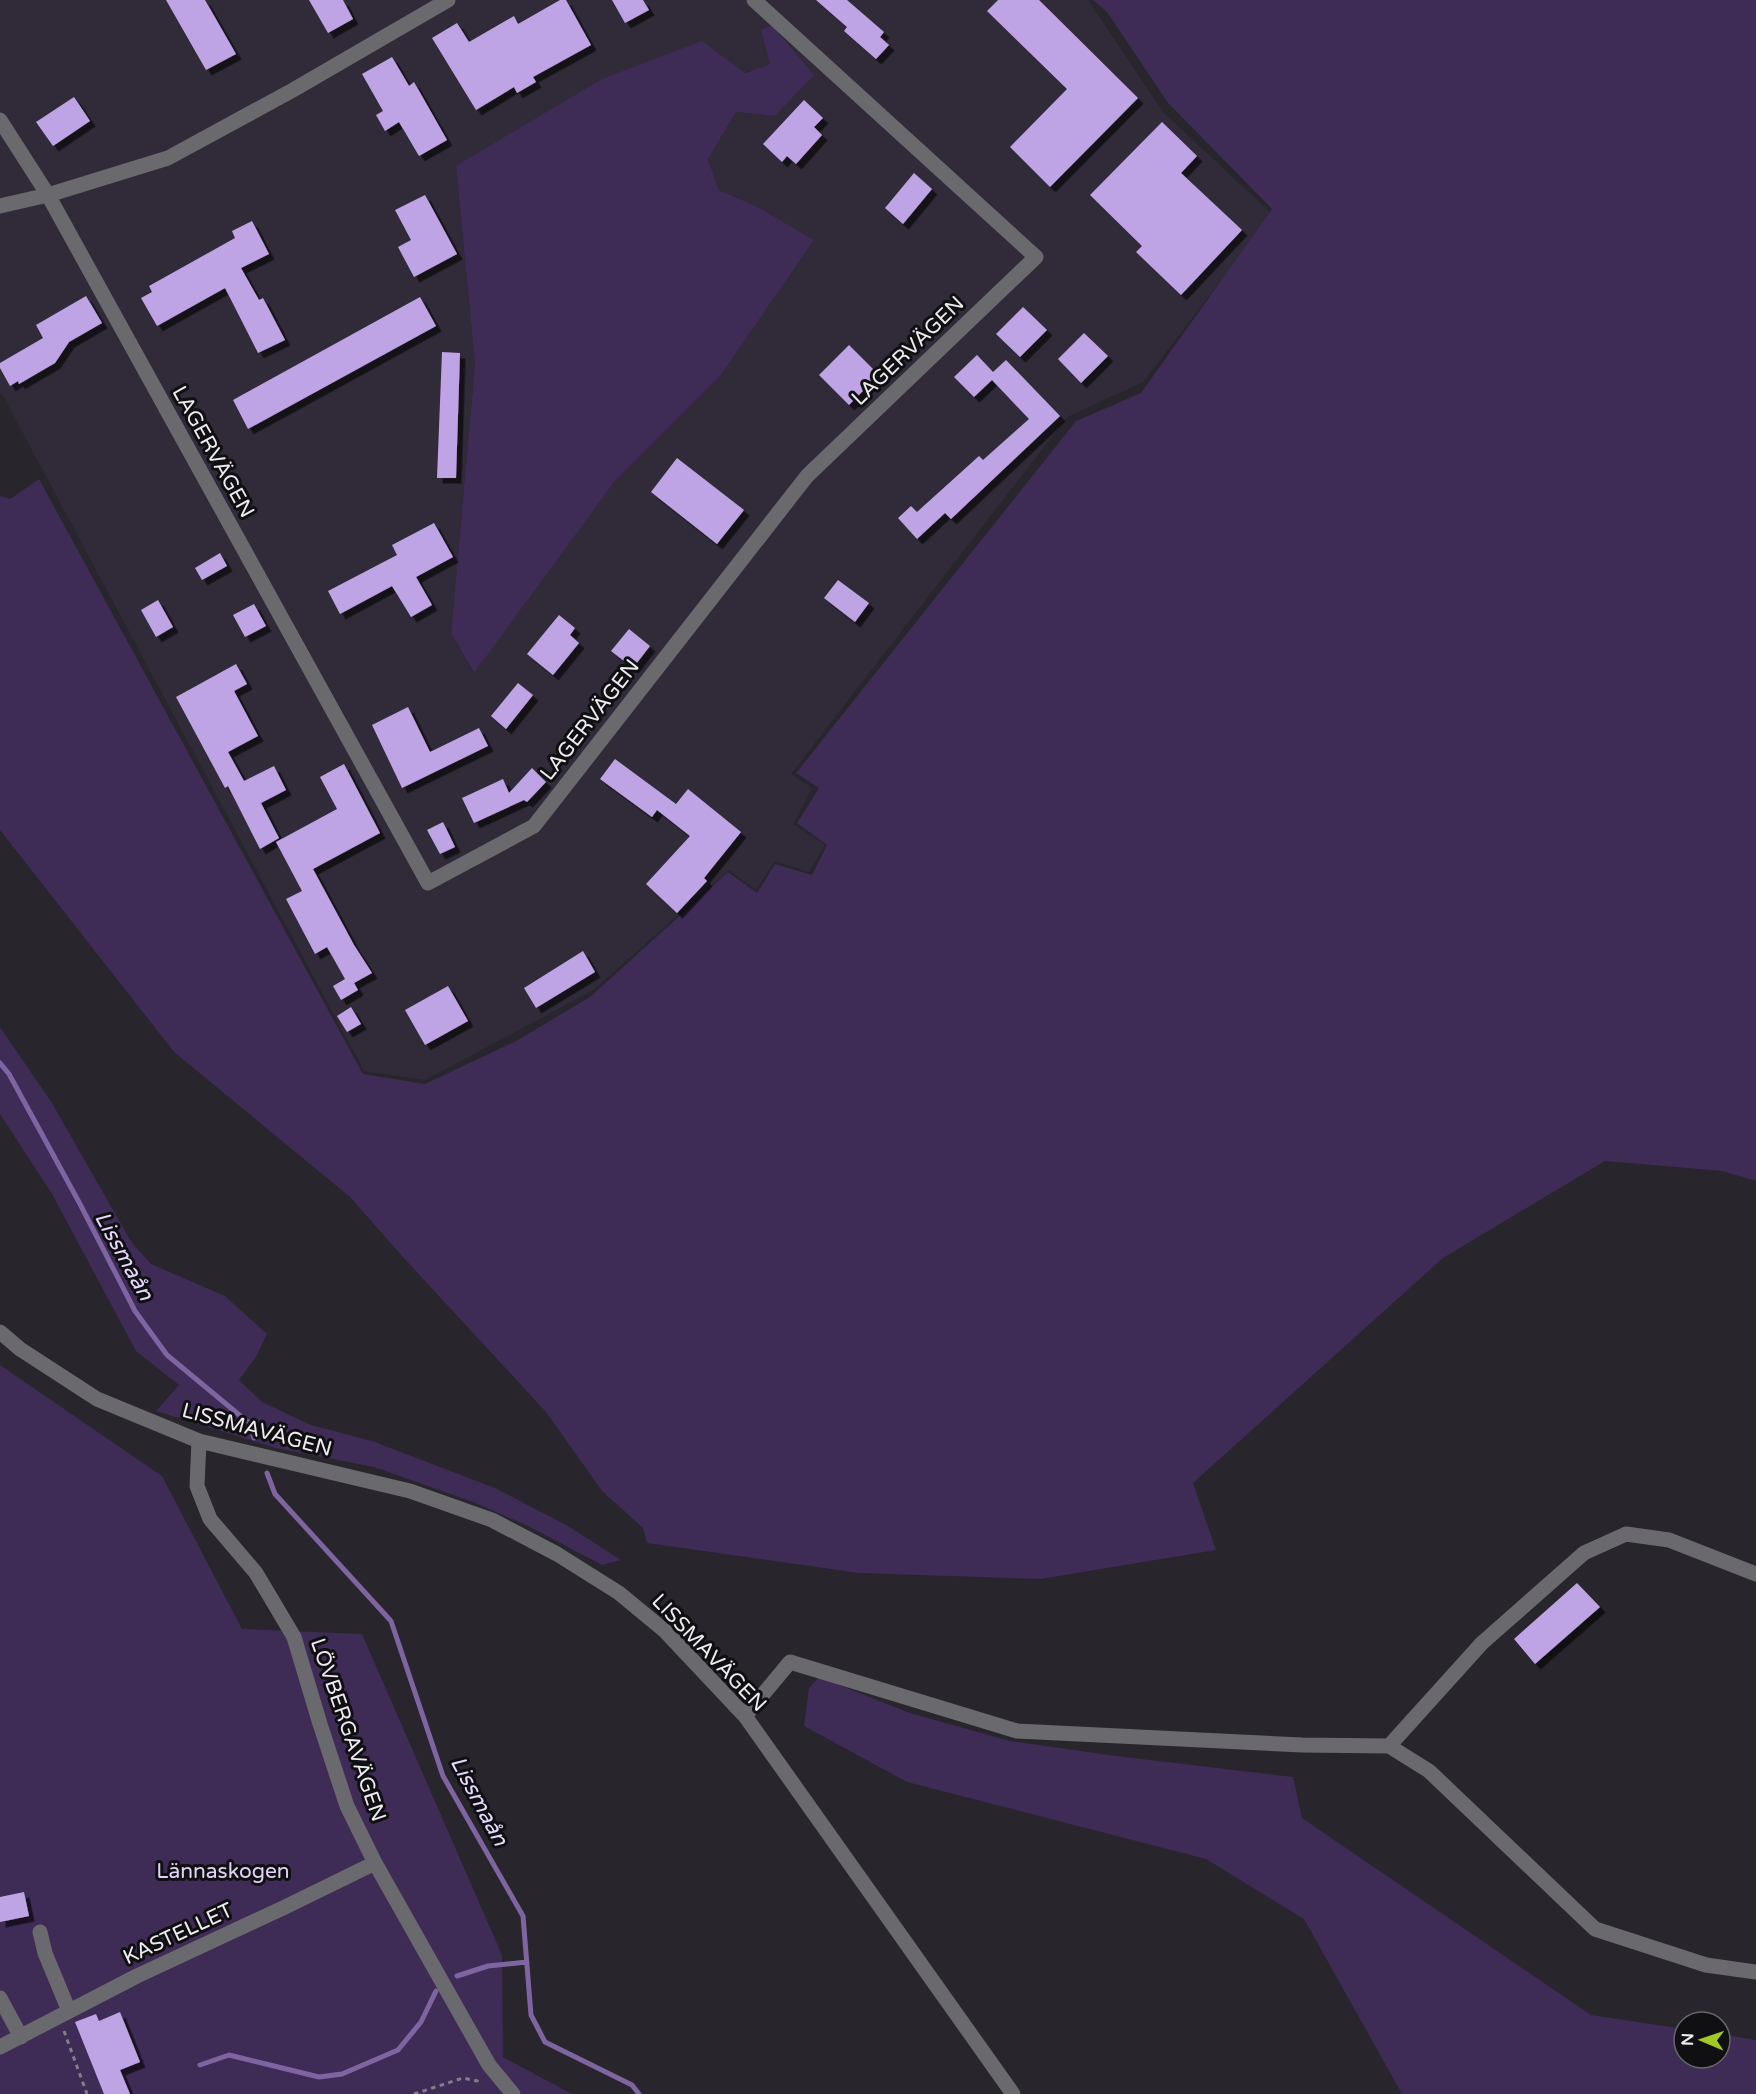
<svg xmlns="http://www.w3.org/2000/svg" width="1756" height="2094" viewBox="0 0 1756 2094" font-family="'Varela Round',sans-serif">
<defs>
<filter id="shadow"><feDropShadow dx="5.5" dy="5.5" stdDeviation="0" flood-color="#0009"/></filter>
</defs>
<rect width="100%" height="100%" fill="#28252c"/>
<path fill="#312b39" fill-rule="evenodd" d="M0,0H1088L1163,112L1272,214L1143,382L1067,417L791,774L812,788L793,824L825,845L809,872L775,861L756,890L729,870L592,991L425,1080L364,1071L2,394H0ZM773,25L813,75L775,116L736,112L708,159L719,190L760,208L814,240L721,375L615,481L473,673L451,632L475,364L456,166L771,64L761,30Z"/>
<path fill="#3e2b56" d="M1093,0H1756V1181L1722,1171L1605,1161L1443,1258L1193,1483L1216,1550L1041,1579L859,1573L647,1543L643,1528L602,1491L546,1412L401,1255L350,1197L174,1052L0,830V496L10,499L39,479L363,1074L425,1084L516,1041L590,997L728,872L757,893L775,864L812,875L827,845L797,823L819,788L796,773L1076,421L1141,393L1272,209L1168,103L1107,12Z
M772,25L814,75L775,116L736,112L708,159L719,190L760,208L814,240L721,375L615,481L474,673L451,633L475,364L456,166L602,79L702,41L745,73L770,64L761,30Z
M0,1027L52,1103L132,1243L151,1264L225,1296L267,1334L256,1357L239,1380L262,1402L311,1425L372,1441L495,1488L568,1526L621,1560L602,1565L528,1526L473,1502L374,1467L276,1448L156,1411L179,1385L136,1351L52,1194L0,1114Z
M0,1365L162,1476L242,1629L362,1634L502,1955L503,2057L572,2094H0Z
M819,1677L910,1713L1010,1741L1116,1756L1293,1777L1302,1818L1591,2015L1684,2029V2058H1720V2034L1756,2040V2094H1402L1304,1919L1206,1859L907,1782L804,1726L809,1688Z"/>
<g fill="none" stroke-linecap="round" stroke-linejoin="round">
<path stroke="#7e65a1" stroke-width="5" d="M0,1063L9,1074L80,1204L135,1311L167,1355L249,1423L254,1438
M267,1473L275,1494L391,1621L443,1776L523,1916L531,2015L545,2042L632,2085L639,2094
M457,1976L488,1966L527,1962
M200,2065L229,2055L319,2077L342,2074L398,2050L421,2022L436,1991"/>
</g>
<path fill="#bea4e5" filter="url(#shadow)" d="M166,0H205L236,54L206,70Z
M309,0H343L353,19L328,33Z
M560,0H566L591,45L533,77L536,82L517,93L514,87L476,110L432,38L457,23L469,42L514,16L518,24Z
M612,0H643L649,10L625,23Z
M816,0H847L884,32L880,37L889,45L876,59L844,31L847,27Z
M998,0H1039L1138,98L1050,187L1010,147L1067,89L987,11Z
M392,57L409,86L414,82L447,140L419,156L399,122L385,131L376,115L383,111L362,74Z
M74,97L90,121L53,146L36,122Z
M804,100L823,118L814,127L822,135L796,164L787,156L782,162L763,144Z
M1162,122L1197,156L1181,173L1242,230L1181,295L1136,252L1142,246L1090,195Z
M914,173L932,189L903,224L885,208Z
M425,195L457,254L414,277L398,247L411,240L395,210Z
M252,221L269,254L241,268L259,300L263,298L285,340L258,353L225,288L157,326L141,298L152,292L149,286L235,238L232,231Z
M86,296L102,323L69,342L55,363L19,384L18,381L10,386L0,368V363L43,338L36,325Z
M420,297L436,326L248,429L233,400Z
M1023,307L1047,330L1020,357L996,334Z
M1084,333L1108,356L1081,383L1058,359Z
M849,345L879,375L849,405L819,375Z
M442,352L460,353L456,478H437Z
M977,355L993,372L1006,360L1060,416L951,519L945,513L917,539L898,518L911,506L917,512L979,456L983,460L1029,419L992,380L974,397L954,377Z
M677,458L744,510L717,544L651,492Z
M434,523L453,557L416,577L432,605L411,617L392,586L340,614L328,591L397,555L392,545Z
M220,553L227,566L202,580L195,568Z
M838,580L869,603L855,622L824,598Z
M158,600L173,627L156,637L141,610Z
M254,604L266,626L245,637L233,615Z
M559,615L575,628L570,635L579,643L553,675L527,654Z
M629,629L650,646L633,668L611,651Z
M236,664L247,684L234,691L258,736L228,752L244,781L274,766L286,790L261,803L279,838L260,849L228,786L225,788L176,697Z
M518,683L533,695L506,729L491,716Z
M408,707L430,752L479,728L488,746L402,788L372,725Z
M615,759L676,804L688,789L741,832L704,878L707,881L677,913L646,884L690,836L657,810L652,817L600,779Z
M344,764L380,833L313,869L354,945L372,973L354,983L358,990L341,1000L333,986L345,979L327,947L315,954L286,899L302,891L276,842L337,809L320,777Z
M532,768L546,782L527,802L524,800L474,823L462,798L503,779L509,793Z
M443,822L455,847L440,854L427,830Z
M583,951L595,972L536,1008L524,988Z
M448,986L468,1021L425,1045L405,1010Z
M351,1007L361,1024L347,1032L337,1016Z
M1577,1583L1600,1607L1535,1664L1514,1639Z
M24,1892L29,1916L0,1922V1897Z
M120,2012L140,2062L120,2070L130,2094H104L75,2022L96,2014L99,2021Z"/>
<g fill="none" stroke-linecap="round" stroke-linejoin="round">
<path stroke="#817f85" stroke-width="3" stroke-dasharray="4.5 4.5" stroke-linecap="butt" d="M64,2031L87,2094
M414,2094L463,2078L477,2081L479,2078"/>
<path stroke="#6a696d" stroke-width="15" d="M0,120L48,195L428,883L534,826L807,476L1036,257L754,0
M0,206L48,195L168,158L293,90L448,0
M0,1332L20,1349L97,1399L199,1441L410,1491L492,1520L557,1554L619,1593L665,1631L745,1716L1013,2094
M199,1441L197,1486L210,1519L256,1573L294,1637L320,1724L347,1806L375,1863L489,2065L513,2094
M745,1716L790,1662L1017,1731L1302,1745L1389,1746L1482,1643L1584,1553L1626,1534L1669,1540L1756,1574
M1389,1746L1429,1771L1595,1929L1706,1965L1756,1972
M40,1932L45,1953L69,2011
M0,1998L21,2037
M0,2047L137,1976L283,1908L375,1863"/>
</g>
<g text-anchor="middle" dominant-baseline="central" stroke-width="6" stroke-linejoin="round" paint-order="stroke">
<g font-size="21" fill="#eeecf1" stroke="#100f12">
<text transform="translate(908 351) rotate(-44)">LAGERVÄGEN</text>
<text transform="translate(213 452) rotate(61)">LAGERVÄGEN</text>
<text transform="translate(590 720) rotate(-52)">LAGERVÄGEN</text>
<text transform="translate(257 1430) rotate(15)">LISSMAVÄGEN</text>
<text transform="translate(709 1653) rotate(46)">LISSMAVÄGEN</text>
<text transform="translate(348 1730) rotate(71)">LÖVBERGAVÄGEN</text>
<text transform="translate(178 1934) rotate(-25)">KASTELLET</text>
</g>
<g font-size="21" fill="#e0d3f6" stroke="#100f12">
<text x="223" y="1871">Lännaskogen</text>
</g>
<g font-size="22" font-style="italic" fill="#e7d9fd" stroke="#100f12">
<text transform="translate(124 1256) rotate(61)">Lissmaån</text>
<text transform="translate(479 1801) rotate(62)">Lissmaån</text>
</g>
</g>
<g transform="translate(1702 2040) rotate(272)"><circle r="28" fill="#100f12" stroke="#69676b" stroke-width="1.5"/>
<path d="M0-4.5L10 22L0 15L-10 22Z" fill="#a3c927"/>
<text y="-9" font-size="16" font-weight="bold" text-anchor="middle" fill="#eeecf1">N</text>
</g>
</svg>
